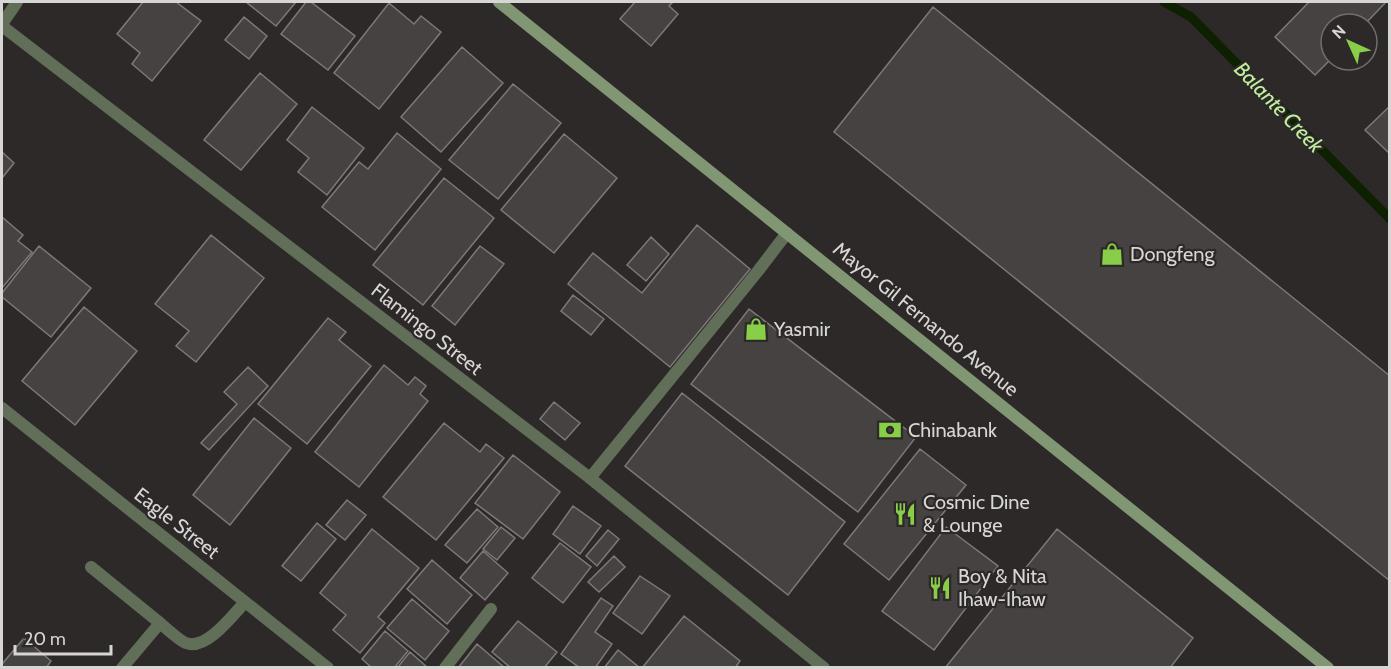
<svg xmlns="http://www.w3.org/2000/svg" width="1391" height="669" viewBox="0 0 1391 669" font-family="Cabin,sans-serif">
<rect width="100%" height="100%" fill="#2d2929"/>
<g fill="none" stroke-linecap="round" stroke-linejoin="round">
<path stroke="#0d2000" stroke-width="9" d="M1164,2L1191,17L1390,219"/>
</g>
<path fill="#464242" stroke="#7e7879" stroke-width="1.5" d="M143,2H176L201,21L152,81L132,64L140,53L117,34Z
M246,2H296L276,26Z
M306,2H311L355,36L328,70L281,34Z
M635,2H673L669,6L678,14L651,46L620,19Z
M1309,2H1384L1385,3L1365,24H1331V59L1315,75L1275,37Z
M389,3L414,24L421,16L441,32L379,109L334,73Z
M933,7L1390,376V581L834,132Z
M244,17L267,36L249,59L225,40Z
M462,47L503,83L441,152L401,117Z
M260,73L297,104L241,170L204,140Z
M513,84L561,123L498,199L449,160Z
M1390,106V154L1365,130Z
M312,107L364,148L327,195L298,172L309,158L287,140Z
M397,133L441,169L375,250L322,207L359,162L368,169Z
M564,134L617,178L554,253L501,210Z
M2,152L14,163L2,178Z
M444,178L494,218L423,305L373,265Z
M2,217L23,235L18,241L32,252L2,288Z
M697,225L750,269L670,367L568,284L593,253L642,293Z
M211,235L264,278L196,362L176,346L189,331L155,304Z
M651,237L669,254L646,281L627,265Z
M39,246L91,288L51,337L2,297V293Z
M480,246L504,264L455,325L432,306Z
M573,295L604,319L591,335L561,311Z
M84,307L137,351L75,425L22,381Z
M749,309L916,437L858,512L691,384Z
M328,318L346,332L339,340L371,366L307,444L258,404Z
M384,365L408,385L415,377L426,386L420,394L428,401L359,487L315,452Z
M248,367L268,386L209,450L201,443L237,404L224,392Z
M682,393L845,522L788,595L625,466Z
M554,402L580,423L565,440L540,419Z
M254,418L291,448L230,525L193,495Z
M444,423L480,452L486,444L504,458L436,540L383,497Z
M920,449L966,485L889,580L844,544Z
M513,455L560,492L523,539L475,503Z
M347,500L366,515L345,540L326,525Z
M573,506L601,526L580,554L553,534Z
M477,509L498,527L467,563L445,545Z
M317,523L336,539L301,581L282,566Z
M501,527L515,538L497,560L483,549Z
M946,527L998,566L934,650L882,611Z
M372,529L419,568L378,617L385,623L360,653L333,630L346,615L320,593Z
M1057,529L1193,638L1170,668H945Z
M608,530L619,539L597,566L586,556Z
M560,543L591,567L563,603L532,578Z
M483,551L508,573L485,600L460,578Z
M614,556L625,567L599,592L588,582Z
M432,560L472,595L447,624L407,589Z
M640,576L670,596L642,634L613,613Z
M601,598L613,606L595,632L612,644L595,668H580L561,654Z
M412,599L449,631L425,660L387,628Z
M684,616L740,661L735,668H642Z
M518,621L557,652L544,668H511L492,652Z
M385,631L408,651L394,668H372L362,659Z
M24,638L51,661L46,668H2V664Z
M477,644L505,668H458Z
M618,650L640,668H604Z
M410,652L428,668H397Z"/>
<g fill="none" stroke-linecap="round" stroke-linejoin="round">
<path stroke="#626f58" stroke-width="12" d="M2,24L17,2
M590,478L758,271L787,233
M91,567L160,623L122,668
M160,623C166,628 180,641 186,643C206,651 233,615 245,602
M445,668L491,609"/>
<path stroke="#626f58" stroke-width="12" d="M2,26L590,478L824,668
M2,408L328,668"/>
<path stroke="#819672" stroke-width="12" d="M499,2L1328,668"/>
</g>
<defs>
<g id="shop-bare" transform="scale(1.8)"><path d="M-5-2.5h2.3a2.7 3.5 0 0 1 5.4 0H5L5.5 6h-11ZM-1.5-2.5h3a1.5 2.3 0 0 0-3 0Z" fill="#89ce48" stroke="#2d2929" stroke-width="2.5" paint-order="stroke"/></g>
<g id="bank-bare" transform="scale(1.8)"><path d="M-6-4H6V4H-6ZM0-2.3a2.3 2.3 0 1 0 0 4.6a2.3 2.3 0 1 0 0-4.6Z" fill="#89ce48" stroke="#2d2929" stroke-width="2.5" paint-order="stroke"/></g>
<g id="restaurant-bare" transform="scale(1.8)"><path d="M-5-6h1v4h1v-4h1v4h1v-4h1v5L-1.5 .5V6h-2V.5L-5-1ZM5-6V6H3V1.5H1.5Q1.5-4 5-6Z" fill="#89ce48" stroke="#2d2929" stroke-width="2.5" paint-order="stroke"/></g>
</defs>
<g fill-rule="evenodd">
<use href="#shop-bare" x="1112" y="254"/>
<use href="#shop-bare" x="756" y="329"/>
<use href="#bank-bare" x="890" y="430"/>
<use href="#restaurant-bare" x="905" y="514"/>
<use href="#restaurant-bare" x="940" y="588"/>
</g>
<g text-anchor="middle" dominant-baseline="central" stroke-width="4.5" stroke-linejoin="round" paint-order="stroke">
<g font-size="20" fill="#d8d5d5" stroke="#2d2929" text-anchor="start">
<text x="1130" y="254">Dongfeng</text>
<text x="774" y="329">Yasmir</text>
<text x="908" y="430">Chinabank</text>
<text x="923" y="502">Cosmic Dine<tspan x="923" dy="23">&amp; Lounge</tspan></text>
<text x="958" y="576">Boy &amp; Nita<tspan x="958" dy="23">Ihaw-Ihaw</tspan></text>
</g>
<g font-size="20" fill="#d8d5d5" stroke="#2d2929">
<text transform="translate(926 319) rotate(39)">Mayor Gil Fernando Avenue</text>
<text transform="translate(427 329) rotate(38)">Flamingo Street</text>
<text transform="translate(177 523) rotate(38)">Eagle Street</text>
</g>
<g font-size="21" font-style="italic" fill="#c1ef9f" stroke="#2d2929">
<text transform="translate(1279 107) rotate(46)">Balante Creek</text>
</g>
</g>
<rect width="1391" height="669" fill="none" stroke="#d8d5d5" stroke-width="6"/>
<g transform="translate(1349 42) rotate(315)"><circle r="28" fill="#2d2929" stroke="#716e6e" stroke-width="1.5"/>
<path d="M0-4.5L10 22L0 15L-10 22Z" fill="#89ce48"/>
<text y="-9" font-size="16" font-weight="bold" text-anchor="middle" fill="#d8d5d5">N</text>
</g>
<path d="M15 645v9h96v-9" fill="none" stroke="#d8d5d5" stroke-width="3"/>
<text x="24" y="645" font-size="18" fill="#d8d5d5" stroke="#2d2929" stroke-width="4.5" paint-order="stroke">20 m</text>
</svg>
